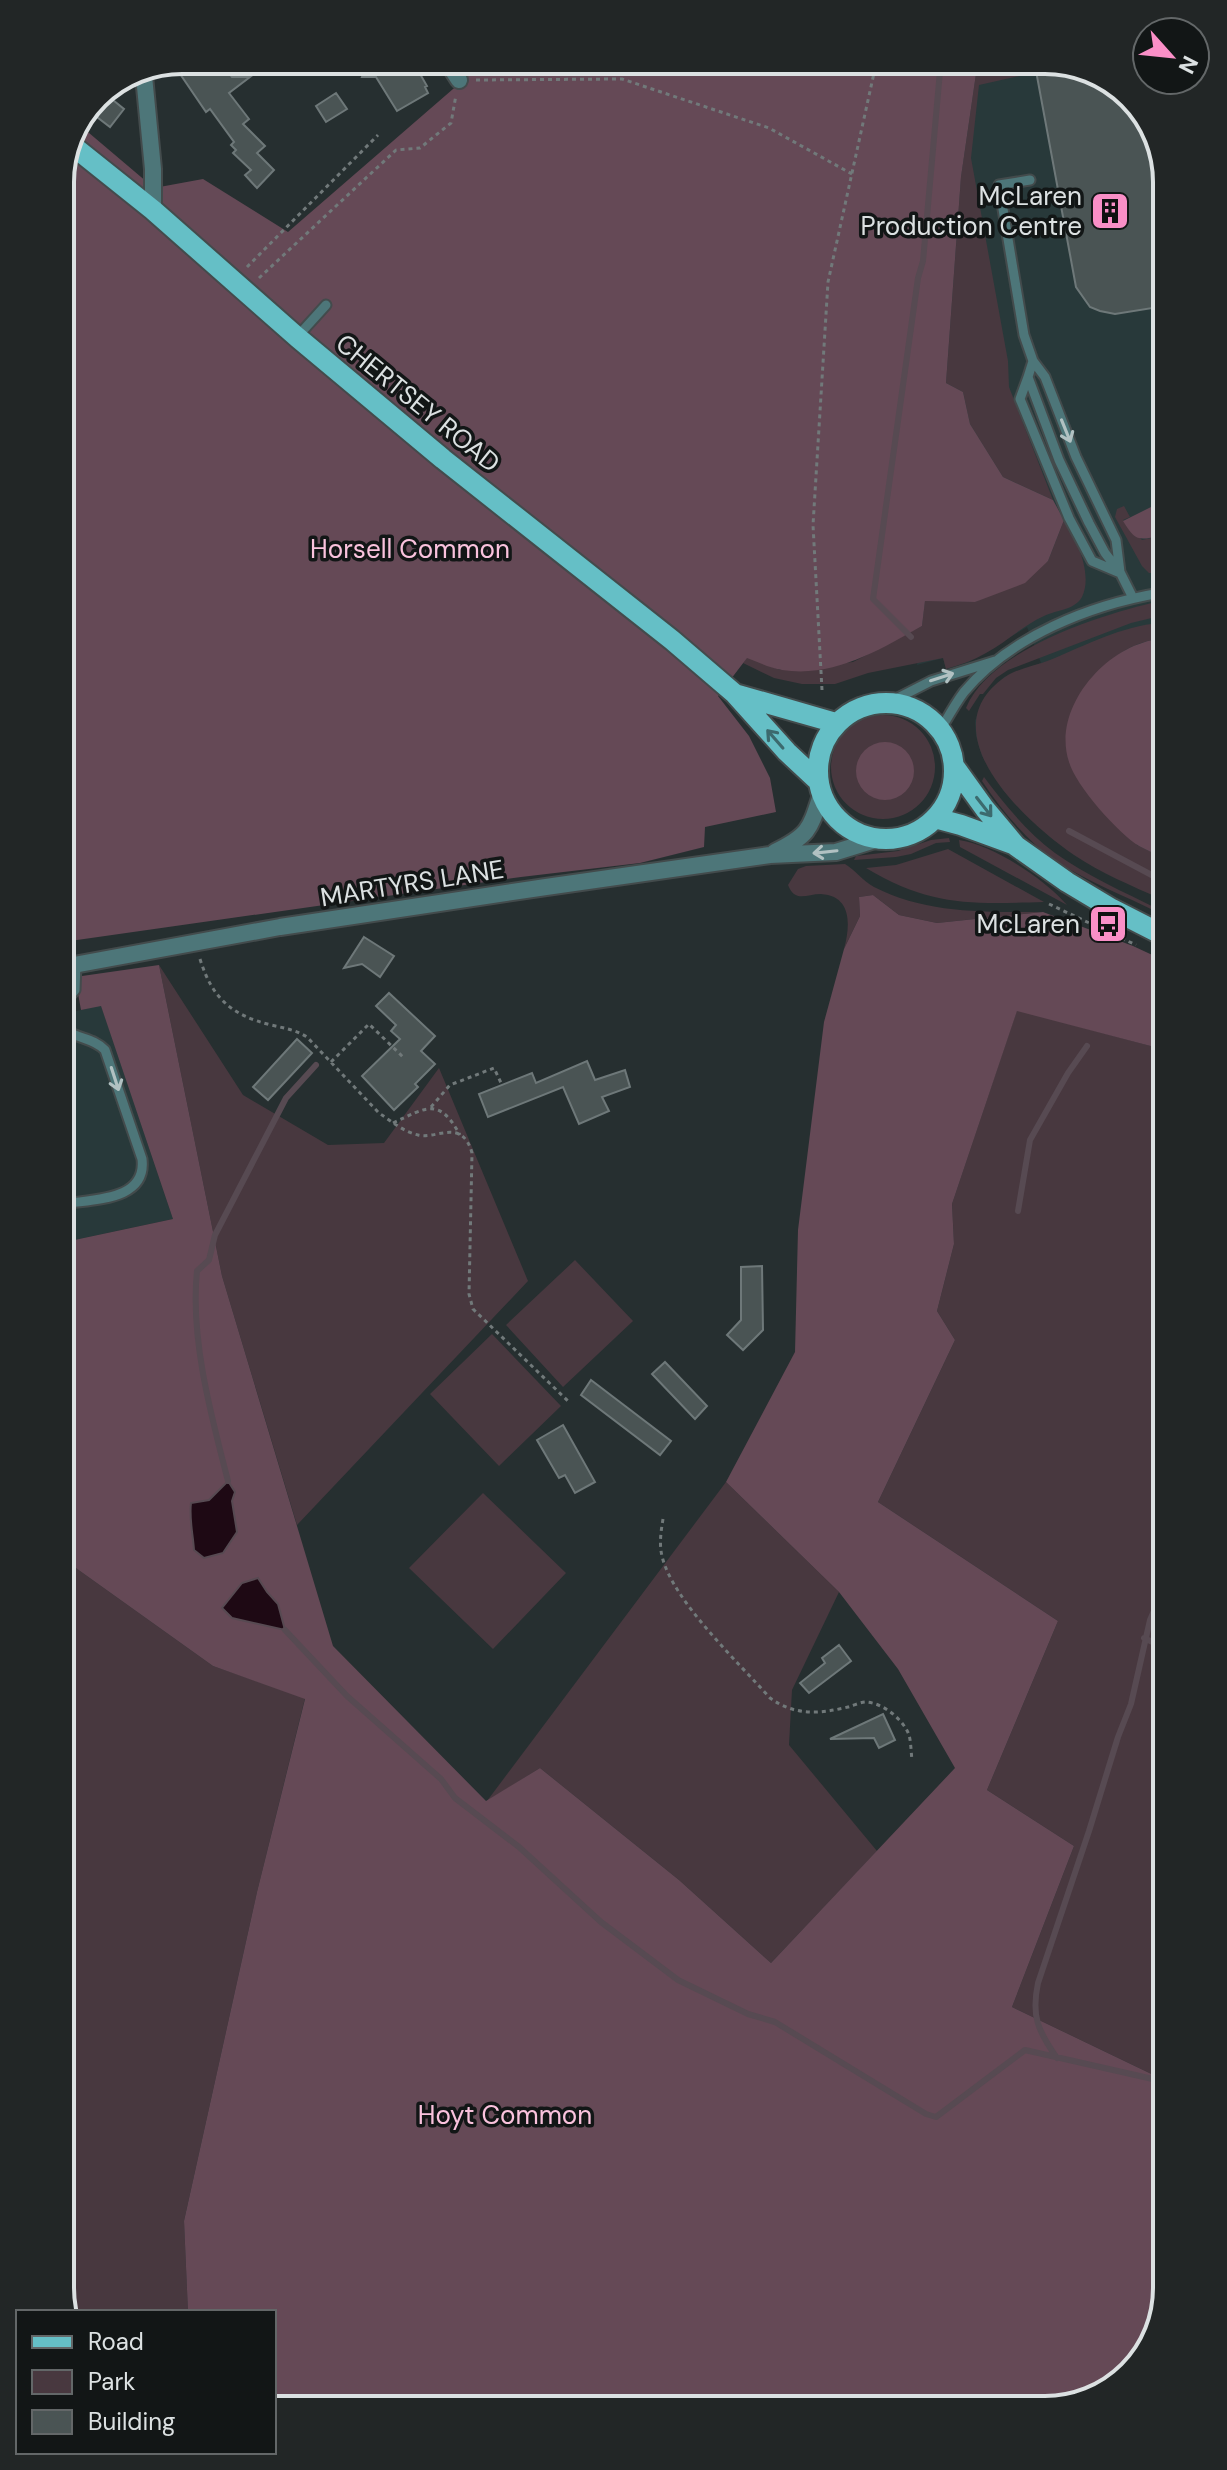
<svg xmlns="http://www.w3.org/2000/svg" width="1227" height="2470" viewBox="0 0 1227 2470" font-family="'DM Sans',sans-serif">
<rect width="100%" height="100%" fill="#262f30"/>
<path fill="#28393a" d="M978,60H1054L1119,85L1158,136L1161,899L1076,856L1050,837L1003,790L982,756L976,736L975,721L981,705L1004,677L1041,663L1027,627L969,662L946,669L943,658L917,665L925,600L975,602L946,383L961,177Z
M101,1005L173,1219L65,1242L64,1014Z"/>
<path fill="#48383f" d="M978,60H1034L1037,72L979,85L971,158L1008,361L1009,387L1053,500L1003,477L970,424L963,392L946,383L961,177Z
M1124,506L1130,517L1123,520L1142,540L1160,536V573H1149L1142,566L1115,517L1117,509Z
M1064,520C1077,540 1093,574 1082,597C1075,610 1056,610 1044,616C1024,625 1006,642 986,653C974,660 960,665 946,669L943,658L868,673L835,684H802L774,678L743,663L747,657L780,670L853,662L922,626L925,600L975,602L1048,561Z
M1160,601V616L1131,623L1008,670L996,678L983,694H980L969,711L966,708C990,649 1103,614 1160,601Z
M1160,623V639C1119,643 1093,674 1074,708L1137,845L1161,857V899C1132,886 1101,873 1074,855C1025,822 927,731 1005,677C1018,668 1035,666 1050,660C1086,645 1122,626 1160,623Z
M831 767a52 52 0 1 1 104 0a52 52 0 1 1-104 0Z
M984,777C1004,804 1028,833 1055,853C1087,876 1124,892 1158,909L1157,912C1125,896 1087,881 1057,862C1027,841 1002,811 982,781Z
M949,838L950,842L936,843L911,854L896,857L854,860L856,856L898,851L931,840Z
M959,840C992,844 1046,880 1067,905L960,847Z
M948,849L1044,902C971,904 931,907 866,868L896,865Z
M845,864C855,870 863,881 874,887C927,914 985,912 1043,912L937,923L899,915L873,895L859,897L860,916L844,949C850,927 853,896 821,894C806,894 795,903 788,885L798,869L806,866Z
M159,965L243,1095L328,1145L384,1143L439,1068L528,1281L297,1525L222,1276Z
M1017,1010L1162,1049L1166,2081L1012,2007L1074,1846L987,1790L1058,1621L878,1502L955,1340L937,1311L954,1244L952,1204Z
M575,1260L633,1321L563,1387L506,1325Z
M492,1334L561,1406L499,1466L430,1394Z
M726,1482L839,1592L792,1690L789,1745L877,1851L771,1963L679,1880L540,1768L487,1801Z
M483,1493L566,1573L493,1649L409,1568Z
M66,1561L213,1666L305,1698L257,1892L184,2221L188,2312H69Z"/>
<path fill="#654956" d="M459,60H978L961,177L946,383L963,392L970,424L1003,477L1053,500L1064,520L1048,561L1025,583L975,602L925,601L922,626C879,650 834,678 782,670C770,668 758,662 747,658L718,696L749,736L770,778L776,812L705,827L704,847L640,863L521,877L63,942L60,174L82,127L154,188L203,179L288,232L468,76Z
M1159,503L1160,536C1137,541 1135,540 1123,521Z
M1160,639L1161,857C1154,853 1146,850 1139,846C1118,833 1076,786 1069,762C1051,708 1107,644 1160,639Z
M856 771a29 29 0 1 1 58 0a29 29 0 1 1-58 0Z
M873,895L899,915L937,923L1043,912L1133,946L1161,959L1162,1049L1017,1011L952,1204L954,1244L937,1311L955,1340L878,1502L1058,1621L987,1790L1074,1846L1012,2007L1166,2081L1167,2289L1146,2356L1091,2401L274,2409V2312H188L184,2221L257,1892L305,1699L213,1666L66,1561L65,1242L173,1219L101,1006L81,1010L75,977L159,965L222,1276L333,1646L486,1801L540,1768L679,1880L771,1963L955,1768L898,1669L839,1592L726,1482L795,1352L798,1230L824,1022L844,949L860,916L859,897Z"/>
<path fill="#1e0914" stroke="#574a52" stroke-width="2" d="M228,1481L235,1492L232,1501L237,1532L223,1553L204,1558L194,1550C193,1534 189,1519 191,1503L209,1500Z
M258,1578L267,1592L278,1604L285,1630L232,1618L222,1608L242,1583Z"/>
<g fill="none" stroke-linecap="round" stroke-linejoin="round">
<path stroke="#574a52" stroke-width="6" d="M911,637L873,599L918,278L923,261L941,60
M1069,831L1161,880
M1018,1211L1030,1140L1068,1073L1087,1046
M228,1481C211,1415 190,1338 197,1271L209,1260L215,1235L286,1098L316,1065
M285,1630L347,1696L441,1779L455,1798L519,1847L601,1922L678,1980L748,2014L775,2022L926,2114L936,2117L1025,2050L1166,2082
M1144,1638L1163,1647
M1057,2058C1038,2031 1031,2016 1038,1983L1089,1831L1118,1737L1131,1704L1150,1620L1164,1588"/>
</g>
<path fill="#4a5454" stroke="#6e7879" stroke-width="2" d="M186,60H219L232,77H250L229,93L249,119L243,124L265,146L257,153L274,170L257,188L245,175L251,170L233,153L236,150L231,145L234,142L210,109L206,112L176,68Z
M359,60H412L427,86L425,87L428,93L397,111L376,77H362L365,70Z
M1034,60H1054L1119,85L1158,136L1159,307L1115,314L1100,311L1090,307L1076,287Z
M103,92L124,109L110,127L89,111L96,95Z
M336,93L347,109L326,122L316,106Z
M364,937L394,956L380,977L362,964L344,968Z
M389,993L435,1036L421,1051L435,1064L415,1084L418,1087L394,1110L362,1076L400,1039L391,1031L396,1025L376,1006Z
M297,1039L312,1053L268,1100L253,1087Z
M587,1061L595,1080L625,1070L630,1087L602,1097L609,1111L579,1124L563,1087L488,1117L479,1094L532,1073L536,1083Z
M762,1266L763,1330L743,1350L727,1335L741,1320V1267Z
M665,1362L707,1406L695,1419L652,1374Z
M591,1380L671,1441L660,1455L581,1395Z
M563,1425L595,1482L575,1493L565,1475L559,1478L537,1440Z
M839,1645L851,1661L809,1693L800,1683L825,1663L822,1658Z
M883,1714L895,1740L879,1748L874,1738L830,1739Z"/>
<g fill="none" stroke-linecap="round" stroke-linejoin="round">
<g stroke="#434b4c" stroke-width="13">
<path id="service" d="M1030,180L999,185L1024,335L1033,361L1045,377L1076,457L1116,540L1120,572L1133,598
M297,337L326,305
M1033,361L1028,377L1059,460L1089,523L1105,553L1119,571
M1028,377L1020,399L1069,518L1092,561L1118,572
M890,702L931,681L995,661
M941,729C948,717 955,704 964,692C1011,636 1090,605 1160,593
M64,1003L75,990L76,964
M64,1029C77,1039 94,1038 105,1050L142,1159C147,1201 93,1199 64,1204"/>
</g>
<g stroke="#434b4c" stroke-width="20">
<path id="minor" d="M446,60L459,80
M144,76L153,169V210
M775,852C810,835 810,829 822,792
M63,967L280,927L546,887L770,855L836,852L878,839"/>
</g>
<g stroke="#434b4c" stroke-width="24">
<path id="primary" d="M73,146L153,210L297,337L443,459L672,640L735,694L787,752L818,781
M735,694L836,723
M818 771a68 68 0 1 1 136 0a68 68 0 1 1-136 0Z
M954,766L985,809L1016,846L1067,882L1112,909L1161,934
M935,818L961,825L1013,844"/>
</g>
<path stroke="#71797a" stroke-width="3" stroke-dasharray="4 4" stroke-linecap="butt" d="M476,80L622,79L769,128L852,174
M247,267L378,135
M259,278L396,150L420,148L451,123L456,95
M822,690L813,525L828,282L874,73V60
M1049,904L1136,945
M200,959C212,998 231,1015 271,1025C284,1028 296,1030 307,1037L379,1113C391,1121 404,1132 418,1135C436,1140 462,1117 472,1153L469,1294L473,1309L570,1403
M331,1062L369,1024L404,1058
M431,1107L450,1085L494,1068L502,1085
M393,1123C427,1107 439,1097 460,1135
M663,1519C661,1531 659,1544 662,1556C672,1600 739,1663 770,1698C795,1716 819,1714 848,1707C853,1706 860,1702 866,1702C883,1703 903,1719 909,1735C911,1742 911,1752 912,1760"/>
<use href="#service" stroke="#4d7679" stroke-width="9"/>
<use href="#minor" stroke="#4d7679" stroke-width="16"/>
<use href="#primary" stroke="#65bfc6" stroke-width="20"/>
</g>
<defs><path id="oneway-shaft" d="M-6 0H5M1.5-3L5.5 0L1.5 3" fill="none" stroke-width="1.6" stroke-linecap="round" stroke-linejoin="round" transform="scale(2)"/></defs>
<g stroke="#b1c1c2">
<use href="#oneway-shaft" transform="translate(1066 431) rotate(68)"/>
<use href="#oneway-shaft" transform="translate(942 677) rotate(-18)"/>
<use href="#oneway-shaft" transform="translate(825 852) rotate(174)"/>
<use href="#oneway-shaft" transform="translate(115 1079) rotate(72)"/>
</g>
<g stroke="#3c6a6e">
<use href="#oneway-shaft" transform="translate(775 739) rotate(-131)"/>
<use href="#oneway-shaft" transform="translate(984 807) rotate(52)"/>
</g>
<defs>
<g id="building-square" transform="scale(2)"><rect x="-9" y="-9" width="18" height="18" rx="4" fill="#fa8fc7" stroke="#121616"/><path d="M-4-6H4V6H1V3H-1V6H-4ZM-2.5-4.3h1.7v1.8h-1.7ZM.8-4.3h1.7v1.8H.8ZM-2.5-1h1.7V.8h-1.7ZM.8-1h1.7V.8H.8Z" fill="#111"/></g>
<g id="bus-square" transform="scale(2)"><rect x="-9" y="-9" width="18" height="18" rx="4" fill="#fa8fc7" stroke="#121616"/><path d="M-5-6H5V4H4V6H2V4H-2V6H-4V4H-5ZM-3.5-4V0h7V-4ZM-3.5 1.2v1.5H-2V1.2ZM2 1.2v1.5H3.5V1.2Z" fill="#111"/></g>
</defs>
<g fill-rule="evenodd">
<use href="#building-square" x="1110" y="211"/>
<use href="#bus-square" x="1108" y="924"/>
</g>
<g text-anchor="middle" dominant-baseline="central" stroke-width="7" stroke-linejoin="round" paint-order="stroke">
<g font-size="26" fill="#dce1e2" stroke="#121616" text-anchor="end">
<text x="1082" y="196">McLaren<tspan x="1082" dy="30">Production Centre</tspan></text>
<text x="1080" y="924">McLaren</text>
</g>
<g font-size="26" fill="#dce1e2" stroke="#121616">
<text transform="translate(418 403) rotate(39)">CHERTSEY ROAD</text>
<text transform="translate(412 883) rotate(-9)">MARTYRS LANE</text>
</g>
<g font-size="26" fill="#fac2dd" stroke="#121616">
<text x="410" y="549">Horsell Common</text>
<text x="505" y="2115">Hoyt Common</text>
</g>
</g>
<path d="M0 0H1227V2470H0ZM182 74H1045A108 108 0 0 1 1153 182V2288A108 108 0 0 1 1045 2396H182A108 108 0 0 1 74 2288V182A108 108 0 0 1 182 74Z" fill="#222626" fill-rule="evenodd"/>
<path fill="none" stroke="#dce1e2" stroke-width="4" d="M182 74H1045A108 108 0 0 1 1153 182V2288A108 108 0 0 1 1045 2396H182A108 108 0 0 1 74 2288V182A108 108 0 0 1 182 74Z"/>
<rect x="16" y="2310" width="260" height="144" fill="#121616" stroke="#636768" stroke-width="2"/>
<rect x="32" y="2336" width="40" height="12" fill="#65bfc6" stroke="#636768" stroke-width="2"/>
<text x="88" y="2350" font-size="24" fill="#dce1e2">Road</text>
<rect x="32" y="2370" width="40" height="24" fill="#48383f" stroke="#636768" stroke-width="2"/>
<text x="88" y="2390" font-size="24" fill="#dce1e2">Park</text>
<rect x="32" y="2410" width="40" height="24" fill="#4a5454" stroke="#636768" stroke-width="2"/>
<text x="88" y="2430" font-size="24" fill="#dce1e2">Building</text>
<g transform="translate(1171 56) rotate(117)"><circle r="38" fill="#121616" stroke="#636768" stroke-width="2"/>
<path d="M0-6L14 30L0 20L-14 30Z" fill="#fa8fc7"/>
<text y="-12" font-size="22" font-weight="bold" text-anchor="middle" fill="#dce1e2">N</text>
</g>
</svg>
